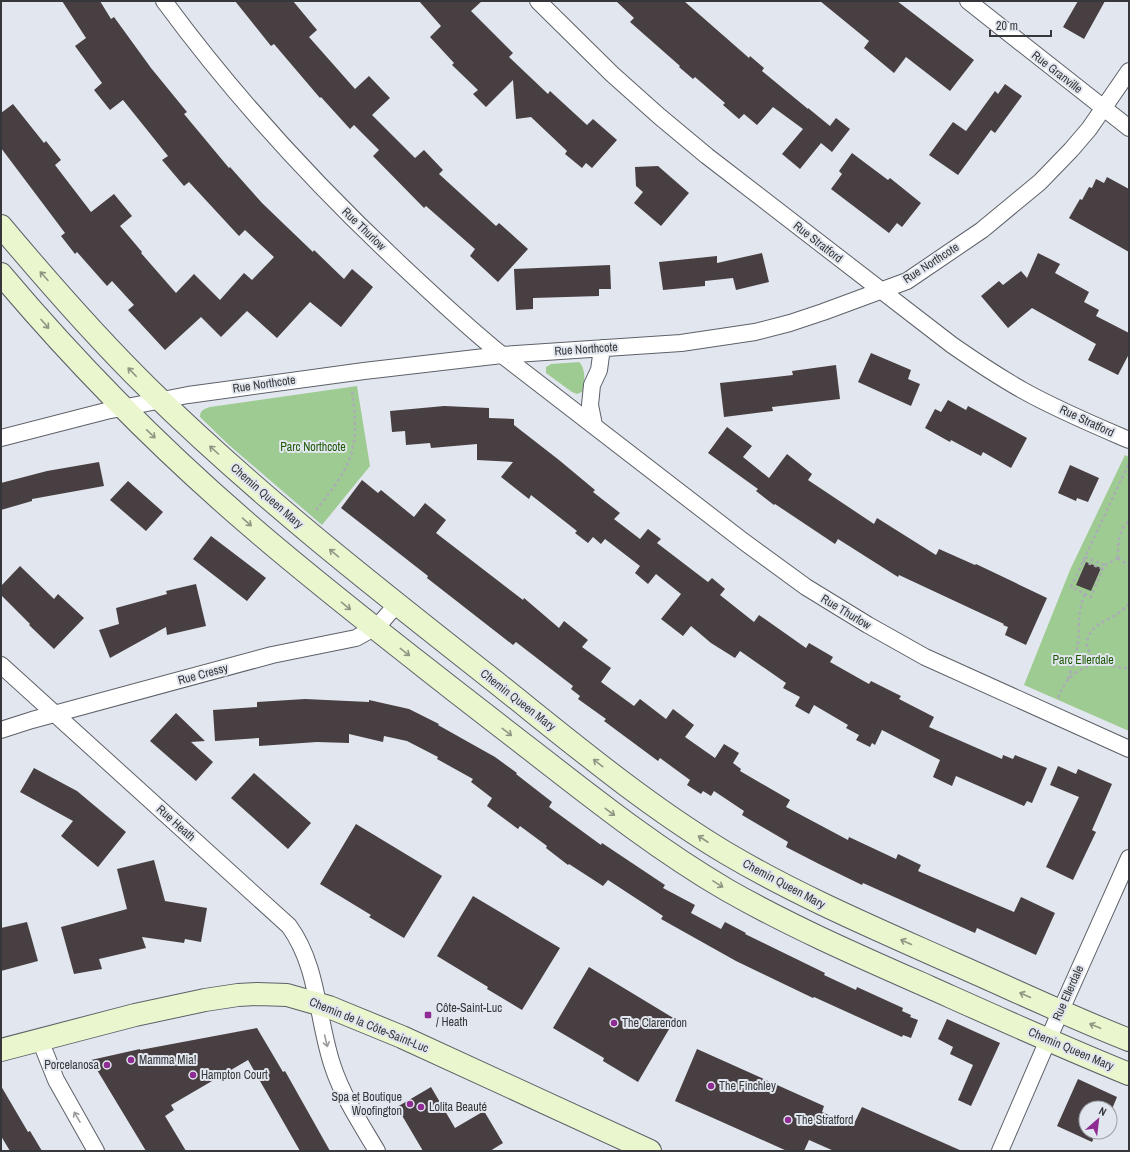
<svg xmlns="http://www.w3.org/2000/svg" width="1130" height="1152" viewBox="0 0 1130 1152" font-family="'Archivo Narrow',sans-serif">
<rect width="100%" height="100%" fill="#e2e6ee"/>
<path fill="#9ecb92" d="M579,362C586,368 585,383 582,392L577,394L572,392L546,373V367L551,364Z
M357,386L370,466L322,525L229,445L200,417C200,410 204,409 210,407Z
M1125,455L1129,457V731L1024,685L1070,570Z"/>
<path fill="#483f42" d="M62,1H100L111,19L114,17L151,68L187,112L184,114L229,168L230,167L262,203L313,252L314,250L344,279L352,269L373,287L341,327L310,302L277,338L247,311L221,337L201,317L165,350L128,310L134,305L112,281L107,286L77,252L75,254L61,236L65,233L1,148V113L13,104L44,143L46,141L61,160L55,165L91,212L114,194L132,216L120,226L142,252L141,253L176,293L194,274L220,300L244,273L252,280L274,257L245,230L239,236L189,182L184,186L162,160L168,156L123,100L110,110L94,90L102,83L75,46L86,38Z
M235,1H293L317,30L309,37L355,89L369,76L390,98L372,115L415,158L424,150L443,170L439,174L496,226L499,223L528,249L498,282L470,256L475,249L426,206L424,208L373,156L379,150L354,125L350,129L321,97L320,98L274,44L271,46Z
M419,1H482L471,11L513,53L509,57L548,94L550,91L587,125L593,119L617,140L592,168L586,163L582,168L565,154L567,151L531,117L516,119L513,80L486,107L473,94L478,90L452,65L454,63L430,37L441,26Z
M616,1H684L749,58L750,56L764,68L762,71L808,109V108L830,126L836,118L850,129L832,152L821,143L800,169L782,154L803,129L773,107L757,125L744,114L739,119L723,105L725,103L695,77L693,79L679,67L680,66L630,22L634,18Z
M820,1H897L974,60L950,91L906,57L894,73L864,48L869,41Z
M1078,1H1105L1084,39L1063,27Z
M1005,84L1022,96L995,133L991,130L958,175L929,155L953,122L966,131L995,91L998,94Z
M852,153L888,180L890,178L921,203L902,227L897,223L889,233L831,189L842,174L839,171Z
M658,166L689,193L661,226L634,203L643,192L636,186L635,167Z
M1107,177L1129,189V252L1069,218L1080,199L1082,200L1089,187L1092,188L1096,179L1104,183Z
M762,253L769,282L736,290L733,278L705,281V286L663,290L659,262L717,256V263Z
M1038,253L1060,264L1055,273L1089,292L1084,302L1099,310L1096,316L1129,333V354L1118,375L1088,360L1096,344L1032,308L1008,328L981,296L999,281L1003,285L1021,271L1027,278Z
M610,265L611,289H599V296L533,298V309L516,310L514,269Z
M871,353L911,370L908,379L920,384L911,406L858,382Z
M836,365L840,399L772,407L773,411L724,417L720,383L793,375L792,371Z
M948,400L966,410L968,406L1027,438L1011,468L983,452L981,456L951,440L950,442L925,428L935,409L941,412Z
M444,406L489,408V418L514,419V425L559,460L595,490L593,492L620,513L614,519L640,539L648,529L661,539L657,543L708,582L712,578L725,589L720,595L754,622L759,615L806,648L809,643L833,657L830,662L869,684L871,681L901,696L899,699L934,717L929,727L1002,759L1003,755L1013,759L1015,755L1047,768L1032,803L1027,801L1024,806L956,776L952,786L933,777L940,760L882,730L875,745L872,743L870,747L856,740L859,735L846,728L848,725L814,705L809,714L795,706L800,697L783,688L786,683L740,651L735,658L711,643L691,626L683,636L661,619L681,594L656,574L648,584L635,573L640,566L605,539L601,544L593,537L588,543L575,533L577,531L531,495L529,499L501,477L513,462L477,460V444L431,448L430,443L406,445L405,431L392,432L390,411Z
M727,427L752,446L743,457L769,478L787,454L812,474L808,480L874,524L877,518L936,555L939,549L975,565L976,564L1047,598L1026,645L1005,635L1008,627L1003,625L1004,624L899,575L898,577L838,539L835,544L775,504L774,505L756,491L758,489L708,453Z
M99,462L104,486L32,499V501L1,510V483L47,471Z
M1070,465L1099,478L1088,502L1077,498L1076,501L1058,493Z
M362,480L378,493L381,490L414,517L425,503L446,520L436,533L523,600L524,598L559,628L564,621L588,640L582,647L611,668L601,682L634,706L640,699L666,719L673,709L694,725L685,737L715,758L724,744L739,753L733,763L741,769L740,771L790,800L786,807L848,840L849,837L896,859L898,854L921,865L918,871L1014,912L1021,897L1055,913L1036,955L977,928L975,933L863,883L862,885L819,864L786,847L788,842L742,815L744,811L714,791L711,796L703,791L701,794L687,785L690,780L660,758L658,761L604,721L606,719L578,699L580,696L571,689L573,686L516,642L513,645L427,578L428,576L341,508Z
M128,481L163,512L146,531L110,500Z
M211,536L266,578L247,601L193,559Z
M1086,562L1101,568L1091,591L1076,585Z
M20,566L54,599L58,594L84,618L54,649L29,625L30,624L1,595V586Z
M196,584L206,626L167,635L166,627L110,658L99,630L119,624L116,608L167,594L166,591Z
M305,699L369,702V700L409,709L439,724L438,725L495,757L517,773L516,774L552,802L549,807L601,845L602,843L665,885L663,888L695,905L691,913L721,929L725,922L746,933L745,934L825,973L824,975L856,990L857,987L903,1008L902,1011L911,1015L910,1017L918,1020L911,1038L903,1035L902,1037L814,997L813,998L736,961L661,919L663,916L608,880L603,886L569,864L568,865L546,848L547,846L520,826L518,829L487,806L492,798L471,782L473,779L437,759L438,757L407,741L384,736L383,742L349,734V743L317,742L259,746V738L215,741L213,710L257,707V702Z
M176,713L205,741L191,742L213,762L196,781L150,741Z
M1058,766L1076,774L1078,769L1112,784L1092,830L1096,832L1073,880L1046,867L1079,797L1050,785Z
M34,768L77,791L126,832L98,867L61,836L73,821L20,792Z
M254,773L311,823L288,849L231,798Z
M356,824L442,876L404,938L369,917L371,915L320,884Z
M154,860L165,901L207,908L201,942L185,939L184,943L142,937L146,948L99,959L102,969L74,974L61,927L127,909L117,869Z
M473,896L560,948L522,1010L487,989L488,987L437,956Z
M27,922L38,961L1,971V928Z
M589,967L675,1019L638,1082L603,1061L604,1058L553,1028Z
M947,1019L1000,1043L971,1106L958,1100L973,1065L950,1054L953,1047L938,1039Z
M257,1028L283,1072L285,1071L330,1151H300L248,1060L171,1105L174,1110L165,1116L186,1151H146L91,1060L140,1049V1050Z
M697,1049L824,1106L822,1112L853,1126L862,1107L962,1151H834L809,1140L804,1151H787L675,1101Z
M1078,1079L1117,1097L1110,1114V1108H1086V1132H1096L1092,1142L1057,1126Z
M1,1086L28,1132L30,1131L42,1151H10L1,1136Z
M431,1087L455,1128L484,1111L503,1143L490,1151H423L397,1107Z"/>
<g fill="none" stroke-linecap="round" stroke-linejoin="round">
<g stroke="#5d6168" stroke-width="18">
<path id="street" d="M164,1C233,95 313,182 398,262C432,294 466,326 502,355L743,541L806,587L868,625L925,657L1129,749
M538,1L612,74L659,116L707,156L952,345C975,361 999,377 1024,391C1058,410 1094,425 1129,440
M968,1L1129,128
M594,425L590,405L592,385L599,370L602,348
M1,438L106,411L188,395L364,371L502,355L681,343L755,332L790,323L823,312L907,281L982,230L1040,182L1071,150L1089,129L1129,71
M1,665L289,926C319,967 317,1021 333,1067C343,1097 361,1124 377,1151
M1,730L32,720L272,655L356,638L374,628L383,620L397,604
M40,1040L56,1080L96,1151
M1000,1151L1061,1010L1129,858"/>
</g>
<g stroke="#5d6168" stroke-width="24">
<path id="secondary" d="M1,226C48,282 96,337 148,388C254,492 371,584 488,676C565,737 641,802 726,853C797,895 872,927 948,961C1008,987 1068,1016 1129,1040
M1,274C76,363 159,447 247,523C315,582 385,636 455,691C485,714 514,737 544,760C603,806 662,852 727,890C792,927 861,957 929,987C996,1017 1062,1047 1129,1074
M1,1050L135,1015L205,1000L238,995L257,994L287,995L329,1007L402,1037L650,1151"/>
</g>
<path stroke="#aaaeb4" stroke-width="2.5" stroke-dasharray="3 3" stroke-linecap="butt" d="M316,510C331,491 349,470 353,446C357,428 354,408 352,390
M1085,557L1105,565
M1118,558L1104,566L1091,597L1071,587L1129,463
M1118,558C1118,544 1118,530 1129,521
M1118,558L1129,566
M1083,561L1103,569
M1129,604C1125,607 1122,611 1117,614C1105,622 1090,625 1087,642C1086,648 1090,653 1094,658C1101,663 1120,669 1129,668
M1068,679C1072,667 1076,655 1078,643C1080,623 1077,613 1085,594
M1058,698C1067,675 1077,670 1099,662"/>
<use href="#street" stroke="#fff" stroke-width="16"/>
<use href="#secondary" stroke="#eaf6ce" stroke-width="22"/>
</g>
<defs><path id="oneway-shaft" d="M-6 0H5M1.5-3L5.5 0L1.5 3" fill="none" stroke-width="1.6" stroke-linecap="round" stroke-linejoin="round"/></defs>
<g stroke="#909684">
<use href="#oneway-shaft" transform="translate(44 276) rotate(-132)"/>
<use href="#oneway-shaft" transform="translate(45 324) rotate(49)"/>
<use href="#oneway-shaft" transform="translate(132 372) rotate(-134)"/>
<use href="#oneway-shaft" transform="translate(151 434) rotate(44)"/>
<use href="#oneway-shaft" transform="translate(214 450) rotate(-138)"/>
<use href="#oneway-shaft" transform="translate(247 522) rotate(41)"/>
<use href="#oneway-shaft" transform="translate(334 553) rotate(-140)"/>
<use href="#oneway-shaft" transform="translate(346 606) rotate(39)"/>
<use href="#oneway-shaft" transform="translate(405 652) rotate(38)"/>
<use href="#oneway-shaft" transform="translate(507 732) rotate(38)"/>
<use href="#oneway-shaft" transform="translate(598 763) rotate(-142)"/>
<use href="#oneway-shaft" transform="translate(610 812) rotate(37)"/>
<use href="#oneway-shaft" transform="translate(703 839) rotate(-147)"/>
<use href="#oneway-shaft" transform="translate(718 884) rotate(32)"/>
<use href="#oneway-shaft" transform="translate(906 942) rotate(-156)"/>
<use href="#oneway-shaft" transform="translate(1025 995) rotate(-156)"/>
<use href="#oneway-shaft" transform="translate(1095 1026) rotate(-157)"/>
</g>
<g stroke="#9a9b9c">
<use href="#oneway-shaft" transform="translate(326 1041) rotate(77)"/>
<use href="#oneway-shaft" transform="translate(77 1117) rotate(-120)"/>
</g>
<g fill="#8f2c93" stroke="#e2e6ee" stroke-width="1.5">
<rect x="424" y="1011" width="8" height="8" rx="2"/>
<circle cx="614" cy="1023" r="4"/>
<circle cx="131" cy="1060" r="4"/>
<circle cx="107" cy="1065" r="4"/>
<circle cx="193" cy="1075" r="4"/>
<circle cx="711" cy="1086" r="4"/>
<circle cx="410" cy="1104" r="4"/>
<circle cx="421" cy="1107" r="4"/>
<circle cx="788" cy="1120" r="4"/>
</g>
<g text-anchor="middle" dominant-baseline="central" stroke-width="4" stroke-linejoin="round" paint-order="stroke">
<g font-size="12" fill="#35373a" stroke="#e2e6ee">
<text transform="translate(1057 72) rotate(38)">Rue Granville</text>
<text transform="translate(364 229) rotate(44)">Rue Thurlow</text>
<text transform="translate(818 242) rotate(38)">Rue Stratford</text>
<text transform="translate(931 263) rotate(-33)">Rue Northcote</text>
<text transform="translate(586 349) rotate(-4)">Rue Northcote</text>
<text transform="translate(264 384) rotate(-8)">Rue Northcote</text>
<text transform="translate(1087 421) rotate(25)">Rue Stratford</text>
<text transform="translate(267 496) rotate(41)">Chemin Queen Mary</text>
<text transform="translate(846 612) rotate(31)">Rue Thurlow</text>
<text transform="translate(203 674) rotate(-15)">Rue Cressy</text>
<text transform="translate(518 700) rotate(38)">Chemin Queen Mary</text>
<text transform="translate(176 823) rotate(42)">Rue Heath</text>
<text transform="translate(784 884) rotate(28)">Chemin Queen Mary</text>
<text transform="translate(1068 993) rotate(-66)">Rue Ellerdale</text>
<text transform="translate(369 1025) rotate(22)">Chemin de la Côte-Saint-Luc</text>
<text transform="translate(1071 1049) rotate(23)">Chemin Queen Mary</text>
</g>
<g font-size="12" fill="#1f5b07" stroke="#e2e6ee">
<text x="313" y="447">Parc Northcote</text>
<text x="1083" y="660">Parc Ellerdale</text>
</g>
<g font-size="12" fill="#35373a" stroke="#e2e6ee" text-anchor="start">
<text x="436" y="1008">Côte-Saint-Luc<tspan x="436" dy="14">/ Heath</tspan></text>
<text x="622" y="1023">The Clarendon</text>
<text x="139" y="1060">Mamma Mia!</text>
<text x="99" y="1065" text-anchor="end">Porcelanosa</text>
<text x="201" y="1075">Hampton Court</text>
<text x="719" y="1086">The Finchley</text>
<text x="402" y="1097" text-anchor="end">Spa et Boutique<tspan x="402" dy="14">Woofington</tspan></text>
<text x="429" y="1107">Lolita Beauté</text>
<text x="796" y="1120">The Stratford</text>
</g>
</g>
<rect width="1130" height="1152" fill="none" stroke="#35373a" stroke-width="4"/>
<g transform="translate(1098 1120) rotate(28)"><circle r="19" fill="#e2e6ee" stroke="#9da0a6"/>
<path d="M0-3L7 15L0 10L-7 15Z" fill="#8f2c93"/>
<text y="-6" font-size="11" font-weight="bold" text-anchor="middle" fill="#35373a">N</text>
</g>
<path d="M990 30v6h61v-6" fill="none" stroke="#35373a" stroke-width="2"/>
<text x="996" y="30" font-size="12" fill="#35373a" stroke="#e2e6ee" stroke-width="3" paint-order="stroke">20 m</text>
</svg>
